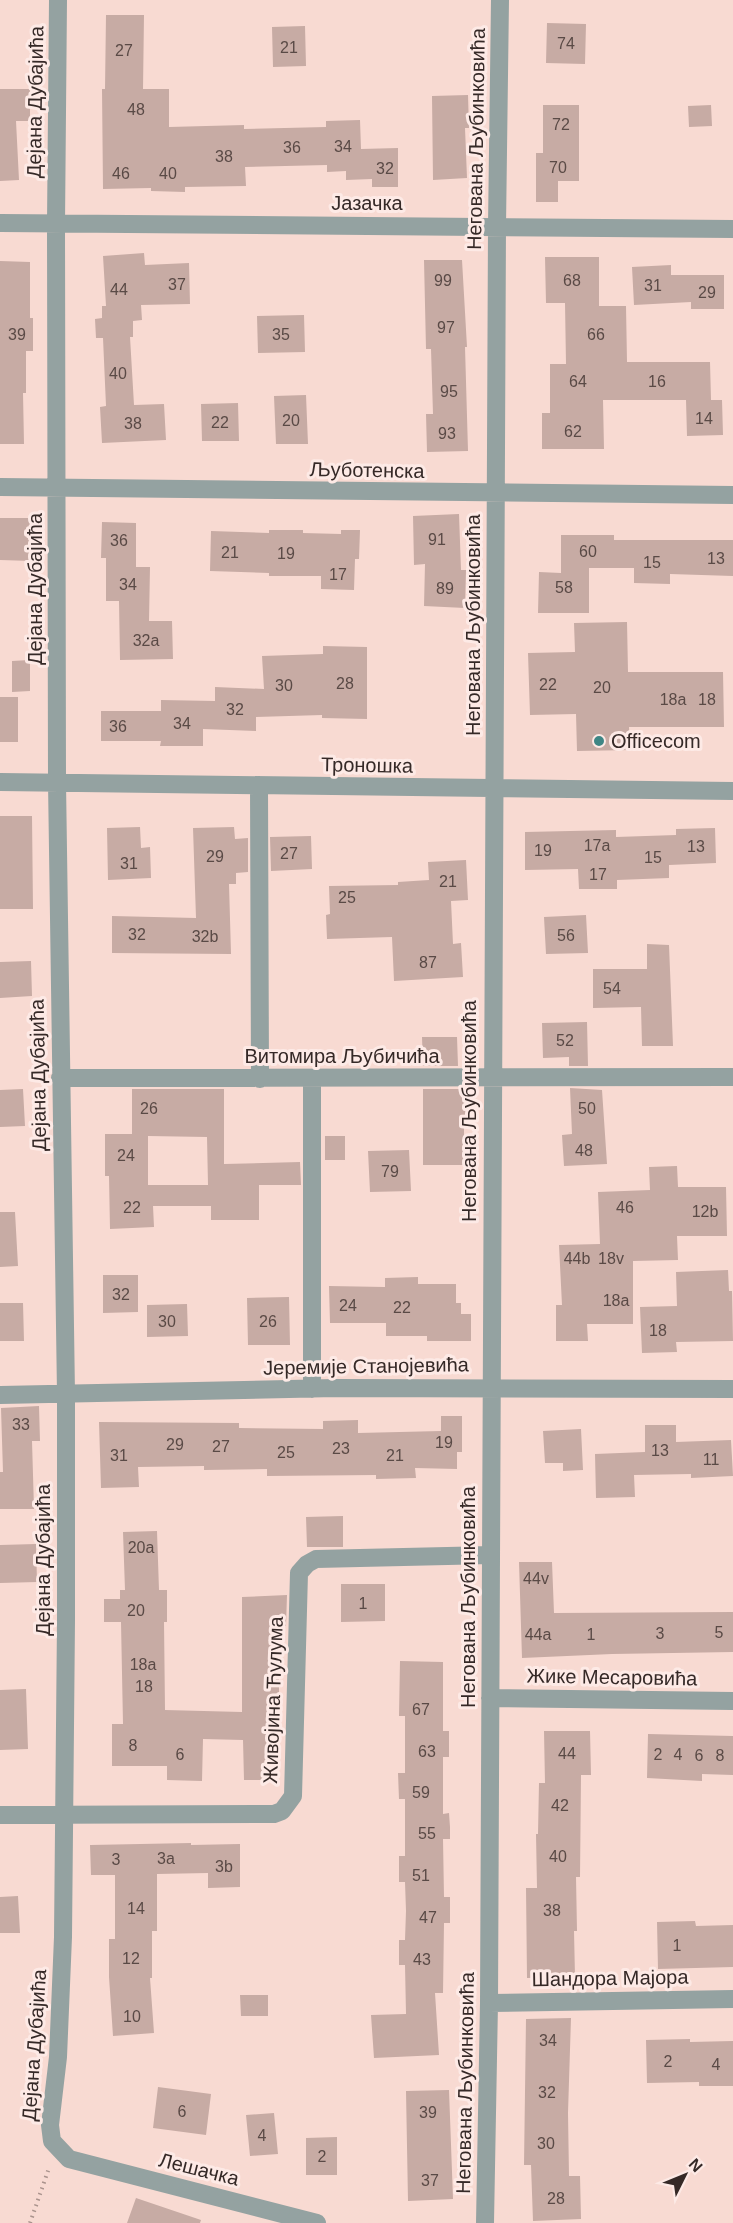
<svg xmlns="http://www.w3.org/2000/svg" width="733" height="2223" viewBox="0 0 733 2223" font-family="Arial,sans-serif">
<rect width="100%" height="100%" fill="#f8dad2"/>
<path fill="#c7aba4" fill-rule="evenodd" d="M106,15H144L143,89H169V127L244,125V129L326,127V121L360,120L361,149L398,148V187H372V179L346,180V171L327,172V165L245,167L246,186L185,187V192L151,191V188L103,189L102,89H105Z
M547,23L586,24L585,64L546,63Z
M305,26L306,66L273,67L272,27Z
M0,89H30V121H16L19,180L0,181Z
M468,95L469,128H465L467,178L433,180L432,96Z
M543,105H579V181H558V202H536V153H543Z
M711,105L712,126L689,127L688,106Z
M144,253L145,265L189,263L190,304L141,305L142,320L133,321V337H130L134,405L164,404L166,440L102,443L100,407L106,406L103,338H96L95,319L102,318V306H106L103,256Z
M545,257H599V306H626L627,362H710L711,400H722L723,435L687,436L686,400H603L604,449H542V413H550V364H566L565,303H546Z
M424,260H462L467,347H465L468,451L427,452L426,414H433L431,349H426Z
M0,261L30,262V318H33V351H26V393H23L24,444H0Z
M671,265V275H724V309H691V302L634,305L632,267Z
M304,315L305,352L258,353L257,316Z
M306,395L308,444H276L274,396Z
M238,403L239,441H202L201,404Z
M459,514L461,570H466L465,608L424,606L425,564L414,565L413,516Z
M0,518H32V561L0,560Z
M102,522L136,523V567H150L149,621H172L173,659L120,660L119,601H106V558H101Z
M269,530H303V533L341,534V530H360L359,559H355L354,590L321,589V576H269V573L210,571L211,531L269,533Z
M561,535H614V540H733V576L670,574V584L634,583V568H589V613H538L539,572L561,573Z
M627,622L628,672H723L724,727H629L630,750L577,751L576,714L530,715L528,653L575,652L574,623Z
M323,646L367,647V719L322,718V715L256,717V731L203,729V746H160L161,741H101V711H161V700L215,701V687L264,689L262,656L323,654Z
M30,660V691L12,692V661Z
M0,697H18V742H0Z
M0,816H32L33,909H0Z
M140,827L141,848L150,847L151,878L108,880L107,828Z
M234,827L235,839L248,838V872L236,873V884H229L231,954L112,953V916L196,918L193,828Z
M715,828L716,863L669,865V878L617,880V889H579L578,869L525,870V832L616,830V837L676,835V829Z
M311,836L312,869L271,871L270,837Z
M466,860L468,900L451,901L453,944L461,943L463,977L394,981L392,937L327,939L326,915L330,914L329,886L398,885V882L429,880L428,862Z
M586,915L588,953L546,954L544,917Z
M647,944L669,945L673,1046H642L641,1007L593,1008V969H647Z
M31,961L32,996L0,998V962Z
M587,1022L588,1066H569V1057L543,1058L542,1023Z
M422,1037H457L458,1066H423Z
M570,1088L602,1090L607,1164L564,1166L562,1135L572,1134Z
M23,1089L25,1126L0,1127V1090Z
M132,1089H224V1164L300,1162L301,1185H259V1220H211V1206H153L154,1227L110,1229L109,1176H105V1134H132ZM148,1136L207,1137L208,1185H148Z
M423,1089H472V1124H464V1165H423Z
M325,1136H345V1160H325Z
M409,1150L411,1191L370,1192L368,1151Z
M677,1166L678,1187H726L727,1236H677L678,1260L633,1261V1324H587L588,1341H556V1305H562L559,1245L600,1244L598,1192L650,1190L649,1167Z
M0,1212H15L18,1266L0,1267Z
M728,1270L729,1291H732L733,1341L676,1342L677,1352L642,1353L640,1307L677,1306L676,1272Z
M103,1275H138V1312L103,1313Z
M418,1277V1284H456V1303H461V1314H471V1341H427V1336H386V1323H330L329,1286L385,1287V1278Z
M289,1297L290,1345H248L247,1298Z
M0,1303H23L24,1341H0Z
M187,1304L188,1336L147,1337V1305Z
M39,1406L40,1441H32L34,1509H0V1472H3L1,1408Z
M441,1416H462V1452H457V1469L415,1468L416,1478L376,1479V1475L267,1476V1469L204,1470V1466L138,1467L139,1487L101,1488L99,1422L239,1423V1428L323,1429V1421L358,1420V1433L441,1431Z
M645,1425H676V1442L731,1440L733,1476L691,1478V1474L634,1475L635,1497L596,1498L595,1454L645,1452Z
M581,1429L583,1470L563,1471V1463H545L543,1431Z
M343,1516V1547H307L306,1517Z
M157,1531L159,1590H167V1622H164L165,1710L242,1712V1597L287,1595L286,1626H279V1694H274L275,1780H244L243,1740L203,1739L202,1781L167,1780V1766H112V1724H123L121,1622H104V1599H120V1590H125L123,1532Z
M36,1544L37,1582L0,1583V1545Z
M519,1562H552L554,1613L733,1612V1652L612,1654L522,1658Z
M341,1584H385V1621L341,1622Z
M400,1661L443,1662V1731H449V1757H443V1814L449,1813L450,1827V1839H443L444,1897H450V1923H444L443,1993H435L439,2055L374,2058L371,2015L406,2014L405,1965H399V1940H405L406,1911L405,1882H399V1856H405V1799H399L398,1773H405V1716H399Z
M26,1689L28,1749L0,1750V1690Z
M544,1731H590L591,1775H581L580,1877H576L577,1931H574L575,1977L527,1978L526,1888H537L536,1834H538L539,1783H545Z
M648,1734L733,1736V1775L702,1774V1781L647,1778Z
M191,1843V1845L240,1844V1887L208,1888V1873L157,1874V1931H152V1978H150L154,2033L113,2036L109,1977V1939H115V1875H91L90,1845Z
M18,1896L20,1933H0V1897Z
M695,1921L696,1926L733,1925V1967L658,1969L657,1922Z
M240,1995H268V2016H241Z
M571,2018L568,2113L569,2176H580L581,2219L533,2221L531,2165H524L526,2019Z
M690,2039V2042L733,2041V2086H699V2082L647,2083L646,2040Z
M158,2087L211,2094L206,2135L153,2128Z
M449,2090L453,2199L408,2201L406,2091Z
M274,2113L278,2154L250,2156L246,2115Z
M337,2137V2175H306V2138Z
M136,2198L201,2220L200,2223H127Z"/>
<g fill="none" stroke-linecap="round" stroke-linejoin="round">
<path stroke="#aa938d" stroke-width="4" stroke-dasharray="1.5 4.5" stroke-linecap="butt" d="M30,2223L49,2168"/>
<path stroke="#94a2a1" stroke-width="18" d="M58,0L56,224L57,782L66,1394V1620L63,1937L58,2057L50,2125L52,2141L69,2159L317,2223
M0,223L733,229
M0,487L733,495
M0,782L733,791
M259,785L260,1079
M60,1078L733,1077
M312,1389V1079
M0,1395L335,1388L733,1389
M490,1698L733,1701
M0,1815L274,1814L282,1811L293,1796L299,1573L307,1564L316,1559L491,1555
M489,2003L733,1999
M485,2223L489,2003L497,226L500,0"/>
</g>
<circle fill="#3e8685" stroke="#fdeae6" stroke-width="2" cx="599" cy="741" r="6"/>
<g text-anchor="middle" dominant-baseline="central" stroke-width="6" stroke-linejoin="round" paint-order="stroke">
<g font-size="16" fill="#5a4a46">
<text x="566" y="43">74</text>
<text x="289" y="47">21</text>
<text x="124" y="50">27</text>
<text x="136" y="109">48</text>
<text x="561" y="124">72</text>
<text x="343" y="146">34</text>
<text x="292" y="147">36</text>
<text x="224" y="156">38</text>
<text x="558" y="167">70</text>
<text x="385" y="168">32</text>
<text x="121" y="173">46</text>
<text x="168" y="173">40</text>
<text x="443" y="280">99</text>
<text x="572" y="280">68</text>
<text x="177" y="284">37</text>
<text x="653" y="285">31</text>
<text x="119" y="289">44</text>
<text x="707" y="292">29</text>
<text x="446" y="327">97</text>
<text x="17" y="334">39</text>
<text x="281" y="334">35</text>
<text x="596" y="334">66</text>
<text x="118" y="373">40</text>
<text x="578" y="381">64</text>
<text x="657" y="381">16</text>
<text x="449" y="391">95</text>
<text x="704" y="418">14</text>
<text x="291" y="420">20</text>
<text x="220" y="422">22</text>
<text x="133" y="423">38</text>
<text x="573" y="431">62</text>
<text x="447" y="433">93</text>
<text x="437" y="539">91</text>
<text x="119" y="540">36</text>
<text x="588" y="551">60</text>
<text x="230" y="552">21</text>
<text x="286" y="553">19</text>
<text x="716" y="558">13</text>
<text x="652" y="562">15</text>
<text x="338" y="574">17</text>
<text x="128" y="584">34</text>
<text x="564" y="587">58</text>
<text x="445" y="588">89</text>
<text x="146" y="640">32a</text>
<text x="345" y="683">28</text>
<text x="548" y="684">22</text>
<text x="284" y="685">30</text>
<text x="602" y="687">20</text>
<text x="673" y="699">18a</text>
<text x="707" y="699">18</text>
<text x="235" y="709">32</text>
<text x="182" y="723">34</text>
<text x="118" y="726">36</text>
<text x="597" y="845">17a</text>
<text x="696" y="846">13</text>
<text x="543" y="850">19</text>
<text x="289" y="853">27</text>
<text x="215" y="856">29</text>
<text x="653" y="857">15</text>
<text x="129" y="863">31</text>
<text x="598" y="874">17</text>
<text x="448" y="881">21</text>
<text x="347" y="897">25</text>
<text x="137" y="934">32</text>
<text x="566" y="935">56</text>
<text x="205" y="936">32b</text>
<text x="428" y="962">87</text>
<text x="612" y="988">54</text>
<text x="565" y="1040">52</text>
<text x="149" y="1108">26</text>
<text x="587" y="1108">50</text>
<text x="584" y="1150">48</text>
<text x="126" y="1155">24</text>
<text x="390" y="1171">79</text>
<text x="132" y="1207">22</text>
<text x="625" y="1207">46</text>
<text x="705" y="1211">12b</text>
<text x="577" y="1258">44b</text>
<text x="611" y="1258">18v</text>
<text x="121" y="1294">32</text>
<text x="616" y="1300">18a</text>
<text x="348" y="1305">24</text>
<text x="402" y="1307">22</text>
<text x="167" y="1321">30</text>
<text x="268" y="1321">26</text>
<text x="658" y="1330">18</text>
<text x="21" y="1424">33</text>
<text x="444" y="1442">19</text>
<text x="175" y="1444">29</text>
<text x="221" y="1446">27</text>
<text x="341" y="1448">23</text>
<text x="660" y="1450">13</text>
<text x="286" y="1452">25</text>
<text x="119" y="1455">31</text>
<text x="395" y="1455">21</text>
<text x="711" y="1459">11</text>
<text x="141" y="1547">20a</text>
<text x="536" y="1578">44v</text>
<text x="363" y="1603">1</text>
<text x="136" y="1610">20</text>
<text x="719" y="1632">5</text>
<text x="660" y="1633">3</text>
<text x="538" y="1634">44a</text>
<text x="591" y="1634">1</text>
<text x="143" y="1664">18a</text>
<text x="144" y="1686">18</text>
<text x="421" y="1709">67</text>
<text x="133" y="1745">8</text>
<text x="427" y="1751">63</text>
<text x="567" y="1753">44</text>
<text x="180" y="1754">6</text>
<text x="658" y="1754">2</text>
<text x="678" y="1754">4</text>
<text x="699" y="1755">6</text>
<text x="720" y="1755">8</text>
<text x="421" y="1792">59</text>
<text x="560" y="1805">42</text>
<text x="427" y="1833">55</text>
<text x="558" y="1856">40</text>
<text x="166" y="1858">3a</text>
<text x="116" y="1859">3</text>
<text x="224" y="1866">3b</text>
<text x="421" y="1875">51</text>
<text x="136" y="1908">14</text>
<text x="552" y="1910">38</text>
<text x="428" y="1917">47</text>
<text x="677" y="1945">1</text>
<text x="131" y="1958">12</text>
<text x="422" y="1959">43</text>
<text x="132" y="2016">10</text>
<text x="548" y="2040">34</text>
<text x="668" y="2061">2</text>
<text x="716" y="2064">4</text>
<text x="547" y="2092">32</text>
<text x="182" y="2111">6</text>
<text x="428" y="2112">39</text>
<text x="262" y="2135">4</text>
<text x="546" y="2143">30</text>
<text x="322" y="2156">2</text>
<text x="430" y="2180">37</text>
<text x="556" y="2198">28</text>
</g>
<g font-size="20" fill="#352927" stroke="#fdeae6">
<text transform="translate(35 102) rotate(-89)">Дејана Дубајића</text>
<text transform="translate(476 139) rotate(-89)">Негована Љубинковића</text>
<text x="367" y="203">Јазачка</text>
<text transform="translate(367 470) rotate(1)">Љуботенска</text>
<text transform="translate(35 589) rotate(-90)">Дејана Дубајића</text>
<text transform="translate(473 625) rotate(-90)">Негована Љубинковића</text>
<text transform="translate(367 765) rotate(1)">Троношка</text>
<text x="342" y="1056">Витомира Љубичића</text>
<text transform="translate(38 1075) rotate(-91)">Дејана Дубајића</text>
<text transform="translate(469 1111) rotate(-90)">Негована Љубинковића</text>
<text transform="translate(366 1366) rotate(-1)">Јеремије Станојевића</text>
<text transform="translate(43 1560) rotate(-90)">Дејана Дубајића</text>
<text transform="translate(468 1597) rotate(-90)">Негована Љубинковића</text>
<text transform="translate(612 1677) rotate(1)">Жике Месаровића</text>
<text transform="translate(273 1700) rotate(-88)">Живојина Ћулума</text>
<text transform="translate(610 1978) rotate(-1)">Шандора Мајора</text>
<text transform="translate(34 2045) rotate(-86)">Дејана Дубајића</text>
<text transform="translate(465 2083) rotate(-89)">Негована Љубинковића</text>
<text transform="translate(199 2169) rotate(14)">Лешачка</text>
</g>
<g font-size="20" fill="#352927" stroke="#fdeae6" text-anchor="start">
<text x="611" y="741">Officecom</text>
</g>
</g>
<g transform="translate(685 2175) rotate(47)" stroke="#fdeae6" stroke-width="4.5" paint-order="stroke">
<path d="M0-4.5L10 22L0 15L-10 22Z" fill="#352927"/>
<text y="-9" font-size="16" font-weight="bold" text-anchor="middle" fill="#352927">N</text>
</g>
</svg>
